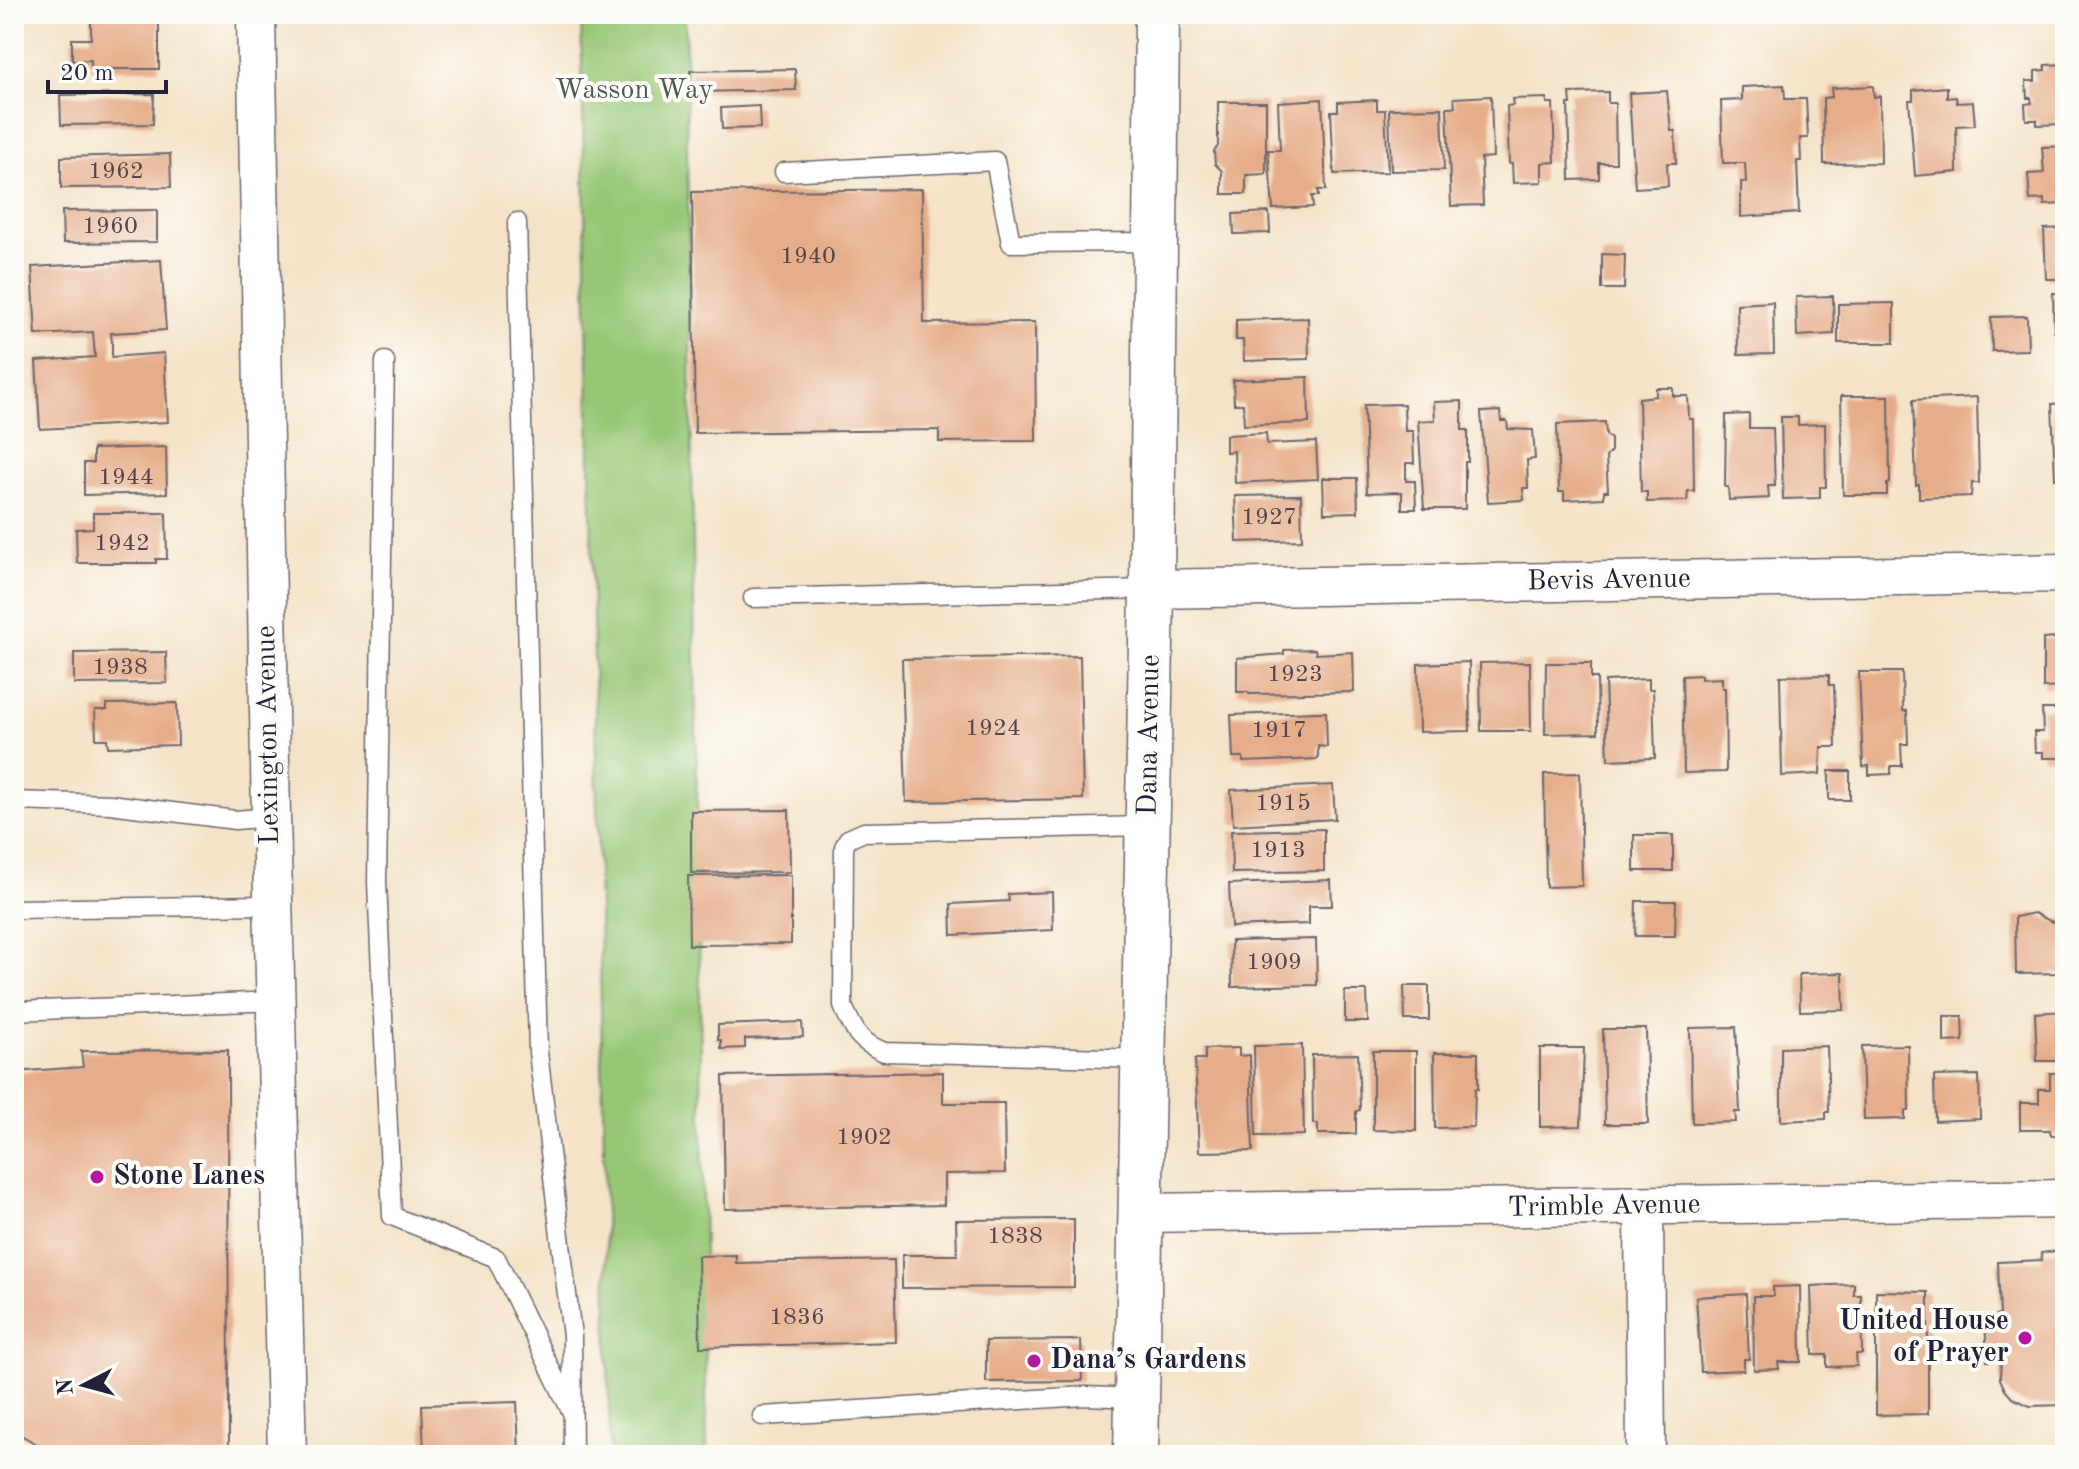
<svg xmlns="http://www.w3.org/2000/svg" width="2079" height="1469" viewBox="0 0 2079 1469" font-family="'Old Standard TT',serif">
<rect width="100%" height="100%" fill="#fdfcf7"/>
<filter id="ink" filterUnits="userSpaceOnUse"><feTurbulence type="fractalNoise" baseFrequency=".0125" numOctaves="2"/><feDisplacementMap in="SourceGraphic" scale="16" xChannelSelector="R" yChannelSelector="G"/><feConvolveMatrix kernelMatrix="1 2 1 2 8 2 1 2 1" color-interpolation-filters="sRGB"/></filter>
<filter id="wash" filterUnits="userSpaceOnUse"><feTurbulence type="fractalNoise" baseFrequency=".006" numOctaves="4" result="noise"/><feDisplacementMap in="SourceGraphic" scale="32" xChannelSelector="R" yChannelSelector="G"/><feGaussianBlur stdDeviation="1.8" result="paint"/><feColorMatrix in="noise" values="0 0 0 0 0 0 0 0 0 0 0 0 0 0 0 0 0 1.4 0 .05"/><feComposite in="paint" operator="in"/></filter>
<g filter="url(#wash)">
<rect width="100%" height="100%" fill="#f4e3c8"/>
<path fill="#97c776" stroke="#5c7458" stroke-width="2" d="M581,14H685L707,1455H610Z"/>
<g id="blocks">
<path fill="#e6ad8a" d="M91,14H159V69H91V60L72,61V39H91Z
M2065,64V124L2037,125V120H2026L2025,104L2032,103L2031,98H2027L2026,81H2035V71L2045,70V65Z
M795,69L796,90L691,92L690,71Z
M1784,85L1785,99H1806L1808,138H1800L1801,161H1797L1799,213L1741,217V182H1746L1745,163H1723L1721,101L1742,100V87Z
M1873,86L1874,97L1880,96L1881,163L1824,164L1823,98L1832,97L1831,88Z
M1947,87V98L1956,97L1957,103L1973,102L1975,125L1956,126L1957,172L1915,176L1909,100H1913V90Z
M1667,91L1671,131H1675L1676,163H1667L1668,186L1635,188L1629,93Z
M1608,92V103H1615L1616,163H1599V179L1570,180L1568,104H1571L1570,93Z
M154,94L153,124L61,125L60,95Z
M1491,96L1493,157L1481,158L1483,205L1451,206L1447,107H1455L1454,98Z
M1547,98V103H1553L1555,162L1542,163V182L1513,183L1512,164H1509L1507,106L1513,105L1512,99Z
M1322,99L1326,190H1318L1319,196H1312L1313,207L1273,209L1268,150H1280L1278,102Z
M1377,100V110H1385L1388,172L1334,174L1331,111H1338V102Z
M1218,102H1266V174L1246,175V194H1222V171L1215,164L1214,151L1218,146Z
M759,106L760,128L722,129L721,108Z
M1442,108L1444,170L1391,171L1389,109Z
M2065,146V204L2044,205V199L2030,200L2028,174L2044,173L2042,147Z
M170,154L171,187L61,188V157Z
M922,189L924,323L1035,322L1036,441L939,442V430L695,433L692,192Z
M157,210V242L63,243L62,211Z
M1269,212L1270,233L1234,234L1233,214Z
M2065,228V279H2046L2044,229Z
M1602,254L1625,255L1624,289H1602Z
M161,260L166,330L111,333L112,343V357L164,353L168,422L40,429L36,361L95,357L93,332L36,335L32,267Z
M2053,293H2065V337L2054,331Z
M1833,296L1834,334L1797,336L1796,297Z
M1773,302L1774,354L1738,355L1737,304Z
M1894,303V343H1838V304Z
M2027,316L2028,350L1992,351L1991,317Z
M1308,318L1309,359L1244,361L1243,340H1236V320Z
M1308,377L1309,423L1244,425L1243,404H1234L1233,380Z
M1656,388H1673V396H1688L1689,419H1693L1694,491H1688L1687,501L1647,502V492H1641L1639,398L1656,396Z
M1841,396H1889L1890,483L1887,484V495H1843Z
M1977,397L1979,483H1972L1971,496L1919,498V484L1916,485L1913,400Z
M1462,401V430H1468V462H1465V509H1424L1418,421L1435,420L1434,402Z
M2065,403V479H2055L2052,404Z
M1404,404L1405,431H1413L1414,463H1406V481H1415L1416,509H1402V492L1367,493L1364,405Z
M1500,411L1501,421H1507L1508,429L1533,430L1535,459L1527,460L1528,488H1523L1524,500L1488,502L1481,412Z
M1749,414V428H1773L1775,486H1768L1769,498L1729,500L1728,487H1725L1726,415Z
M1781,417H1798V425L1825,424L1826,487H1820V498L1783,499Z
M1605,422L1606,435L1611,439V451L1606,457L1608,491H1604V498L1564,500V492H1559L1557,424Z
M1266,433L1267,444L1316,442L1318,479L1235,483L1234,451L1226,452V435Z
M166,447L167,493L84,495V463H93V449Z
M1323,478H1357L1358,512L1324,513Z
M1301,495L1302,540L1237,542L1235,496Z
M93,513H166L167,559H156V563H77L76,529L93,528Z
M2060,634H2065V687L2043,688V639L2055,638Z
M1315,649L1316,654L1353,652L1354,692L1249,694L1248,692H1237V658L1284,654V650Z
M166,652L167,683L74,684V653Z
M1080,656L1083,799L906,802L902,659Z
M1469,662L1470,731L1419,732L1418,664Z
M1530,662L1531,731H1481L1480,663Z
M1546,663H1591V678H1597L1598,733L1545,734Z
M1859,672H1902L1903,711H1907L1908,744H1901L1902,766H1891V774L1869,775V766L1863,767Z
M1701,675V679L1722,678V688H1725L1726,772L1684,773L1682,676Z
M1829,675V685H1834L1836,747H1821L1820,774L1782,776L1780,676Z
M1649,679V689H1653L1655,758L1608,760L1605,681Z
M177,703L178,745L108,747L107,739H96L95,710H107V704Z
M2065,704V758H2043V752H2035L2034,732H2043L2042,709H2054Z
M1317,712H1326L1327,747L1318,746V759L1243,762V757H1233L1231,715Z
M1829,771H1850V800H1829Z
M1580,773L1582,886L1546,887L1544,774Z
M1333,785L1335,819L1233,825L1231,790Z
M789,810L790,872L691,873V811Z
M1324,829V871L1232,873L1231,831Z
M1634,835H1673V871H1634Z
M791,875V944L689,945L688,876Z
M1331,880L1332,906H1309V924L1231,927L1229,884Z
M1052,892L1053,930L952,935L951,904L1009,901L1008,894Z
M1636,901H1676L1675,936H1635Z
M2034,913L2052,922L2065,918V973L2016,974L2015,917Z
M1316,939L1317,985L1232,987L1231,941Z
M1843,973L1844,1010L1800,1011L1799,974Z
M1404,986H1429V1020H1405Z
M1345,991H1367L1368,1022H1345Z
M2065,1011V1061H2037L2035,1013Z
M1944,1016H1962L1963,1041L1944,1042Z
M802,1022L803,1037L745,1039V1048L721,1049V1040H718V1025Z
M1736,1027L1740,1112H1735L1736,1122L1692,1123L1690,1028Z
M1603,1029H1646L1648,1124H1605Z
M1302,1045L1304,1135L1256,1136L1254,1046Z
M1908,1045L1909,1111H1905V1119L1864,1120L1862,1046Z
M1827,1046L1829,1112H1826V1119L1781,1121V1048Z
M1239,1048V1056L1250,1055L1253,1151L1199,1152L1195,1059H1205V1049Z
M1540,1048H1584L1581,1126L1540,1127Z
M228,1050L229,1455H56L14,1431V1072L83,1067L81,1051Z
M1373,1051H1416V1131L1373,1130Z
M1434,1053H1478V1089H1475L1474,1127L1435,1128Z
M1358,1054L1360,1110L1356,1111V1134H1318V1124H1313L1312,1055Z
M943,1072V1103H1004L1005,1173L944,1174V1205L725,1209L723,1076Z
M2050,1073H2065V1135H2051L2050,1130H2020V1103H2039V1089H2050Z
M1979,1075L1980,1119L1935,1121L1934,1076Z
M1074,1219V1287L902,1288V1255H957L956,1220Z
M2064,1250L2065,1405L2030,1406L2012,1398L2005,1390L2000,1379L2001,1359L1987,1361L1985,1317L2000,1315L1998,1262L2042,1260L2041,1253Z
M736,1255V1263L894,1260L896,1342L700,1347L698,1256Z
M1854,1284V1295H1861L1862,1354H1856L1857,1366L1827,1367V1355H1813L1811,1286Z
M1800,1286L1801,1362H1778L1779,1369L1754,1370L1753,1296H1773V1287Z
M1876,1291L1928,1292V1414L1876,1415Z
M1746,1294L1749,1359H1744V1370L1701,1372L1696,1297Z
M1081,1340L1082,1381L986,1382V1341Z
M517,1402L519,1455H424L422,1405Z"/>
</g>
</g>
<g filter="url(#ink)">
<use href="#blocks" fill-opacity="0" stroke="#6c666c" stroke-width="2"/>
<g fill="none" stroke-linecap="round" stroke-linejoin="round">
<g stroke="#6c666c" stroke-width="21">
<path id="lane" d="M784,172L995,161L1011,243L1155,242
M517,222L538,1052L572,1336L573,1455
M385,361L377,882L392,1216L496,1258L570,1409
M753,598L1152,589
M14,801L110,804L235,820L271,817
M14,909L273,905
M14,1011L276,1001
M1145,1059L884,1052C858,1041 854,1031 843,1006L844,847L848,839L864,832L1149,826
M762,1416L1086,1396L1137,1398"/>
</g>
<g stroke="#6c666c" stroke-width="41">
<path id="street" d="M256,14L271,817L287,1455
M1152,589L2065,573
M1644,1207L1646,1455
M1142,1213L2065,1199"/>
</g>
<g stroke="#6c666c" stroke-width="47">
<path id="secondary" d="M1136,1455L1152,589L1157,14"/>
</g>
<use href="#lane" stroke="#fff" stroke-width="18"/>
<use href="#street" stroke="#fff" stroke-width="38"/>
<use href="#secondary" stroke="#fff" stroke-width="44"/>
</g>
</g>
<g fill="#b5179e" stroke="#fdfcf7" stroke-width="3">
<circle cx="97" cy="1177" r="8"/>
<circle cx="2025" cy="1338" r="8"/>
<circle cx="1034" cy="1361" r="8"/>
</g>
<g text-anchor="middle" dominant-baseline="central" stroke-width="8" stroke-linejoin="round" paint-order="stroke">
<g font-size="24" fill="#53454f">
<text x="116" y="172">1962</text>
<text x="110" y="227">1960</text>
<text x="808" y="257">1940</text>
<text x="126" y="478">1944</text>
<text x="1269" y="518">1927</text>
<text x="122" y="544">1942</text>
<text x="120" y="668">1938</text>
<text x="1295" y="675">1923</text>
<text x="993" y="729">1924</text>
<text x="1279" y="731">1917</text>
<text x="1283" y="804">1915</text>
<text x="1278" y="851">1913</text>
<text x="1274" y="963">1909</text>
<text x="864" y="1138">1902</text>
<text x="1015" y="1237">1838</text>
<text x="797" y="1318">1836</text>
</g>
<g font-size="28" fill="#4b5c50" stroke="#fdfcf7">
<text x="634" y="91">Wasson Way</text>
</g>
<g font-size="28" fill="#22223b" stroke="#fdfcf7">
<text transform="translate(1609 581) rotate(-1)">Bevis Avenue</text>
<text transform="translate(269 735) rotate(-91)">Lexington Avenue</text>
<text transform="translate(1150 735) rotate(-89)">Dana Avenue</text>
<text transform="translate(1604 1207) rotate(-1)">Trimble Avenue</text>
</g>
<g font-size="28" font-weight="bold" fill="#22223b" stroke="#fdfcf7" text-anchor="start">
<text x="113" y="1177">Stone Lanes</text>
<text x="2009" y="1322" text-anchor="end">United House<tspan x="2009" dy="32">of Prayer</tspan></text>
<text x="1050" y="1361">Dana’s Gardens</text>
</g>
</g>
<rect width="2079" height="1469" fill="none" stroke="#fdfcf7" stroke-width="48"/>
<g transform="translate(84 1385) rotate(264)" stroke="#fdfcf7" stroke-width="6" paint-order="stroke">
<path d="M0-6L14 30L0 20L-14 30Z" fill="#22223b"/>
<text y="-12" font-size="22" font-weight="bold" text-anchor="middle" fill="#22223b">N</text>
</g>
<path d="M48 80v12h118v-12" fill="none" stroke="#22223b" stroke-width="4"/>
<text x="60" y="80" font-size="24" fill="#22223b" stroke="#fdfcf7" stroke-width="6" paint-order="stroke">20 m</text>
</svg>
